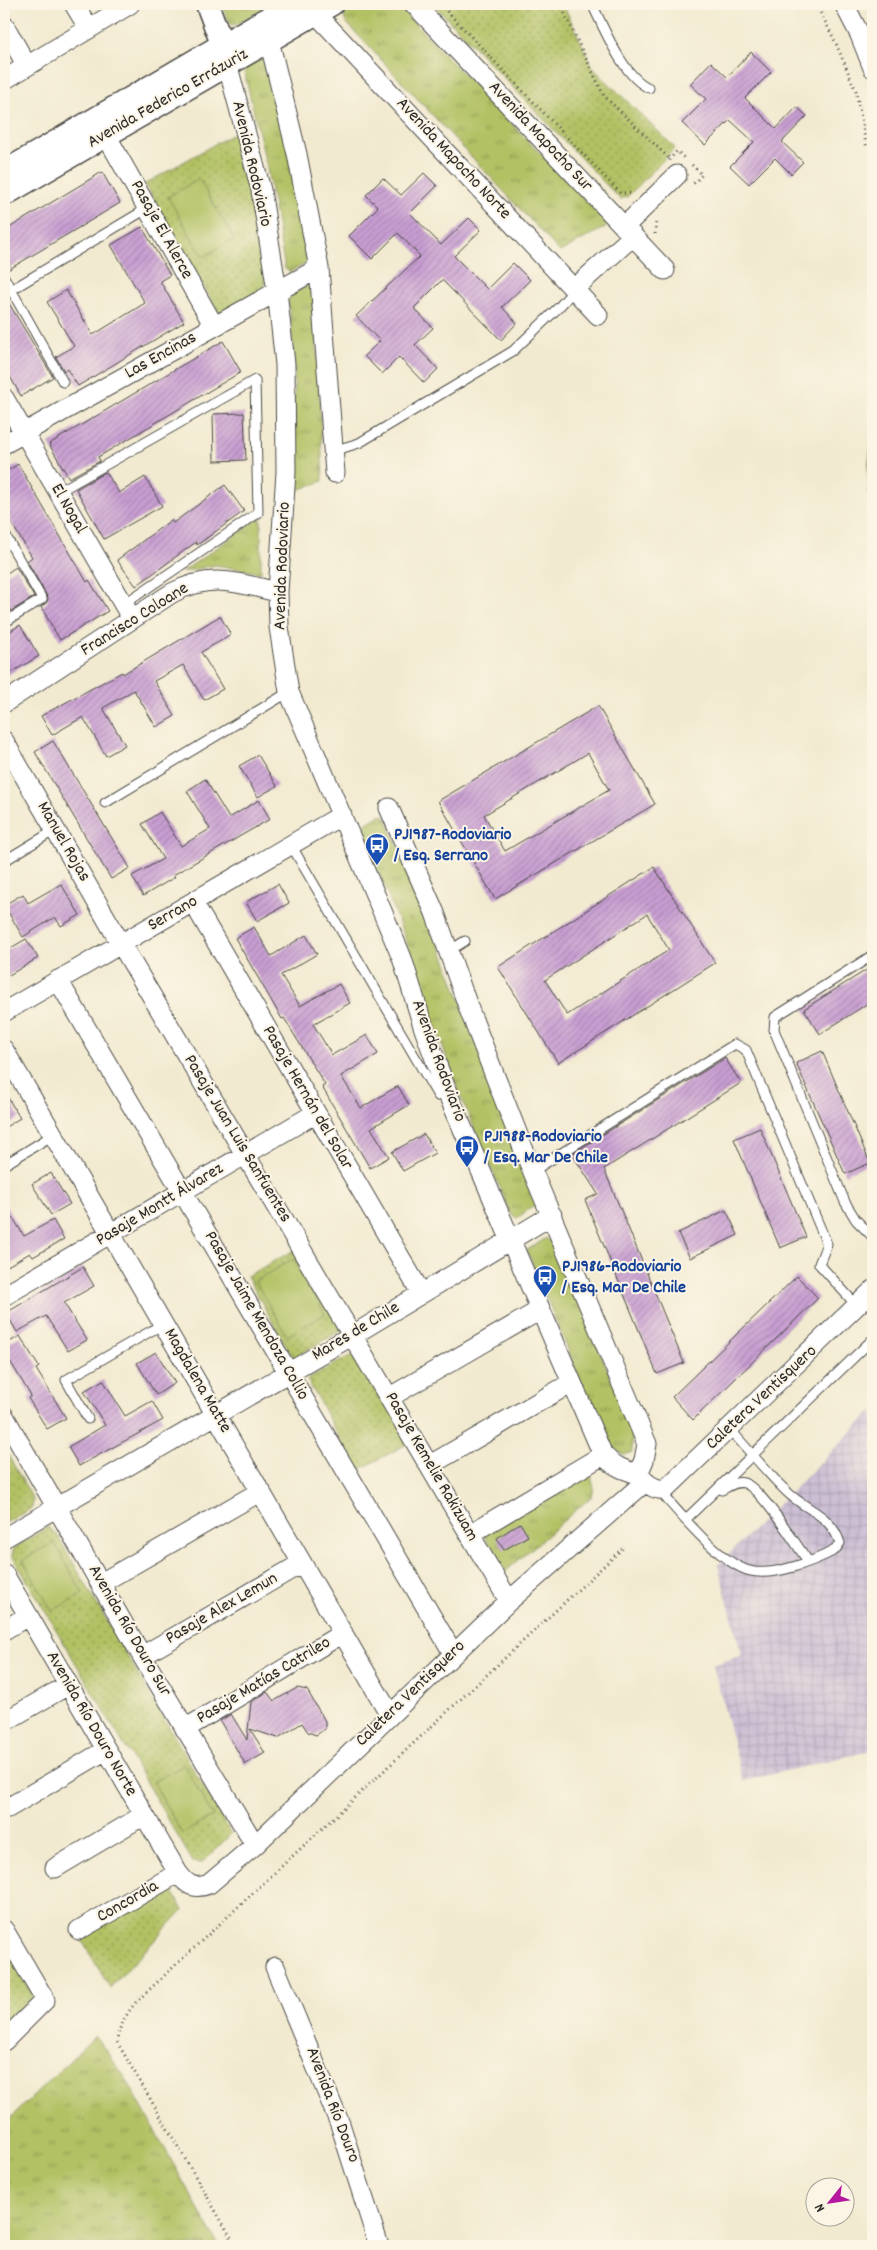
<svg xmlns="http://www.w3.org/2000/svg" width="877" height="2250" viewBox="0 0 877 2250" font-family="Dekko,sans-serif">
<defs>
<pattern id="industrial-grid" width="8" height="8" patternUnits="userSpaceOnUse" patternTransform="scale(1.25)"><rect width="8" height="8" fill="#ccbfd4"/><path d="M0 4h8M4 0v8" fill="none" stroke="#afa4b6"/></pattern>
<pattern id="grass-tufts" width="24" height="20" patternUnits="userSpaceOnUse" patternTransform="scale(1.25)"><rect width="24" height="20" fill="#b2c164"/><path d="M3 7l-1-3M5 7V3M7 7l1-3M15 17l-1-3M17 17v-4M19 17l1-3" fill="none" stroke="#919d53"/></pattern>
<pattern id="park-dots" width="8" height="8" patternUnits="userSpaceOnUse" patternTransform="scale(1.25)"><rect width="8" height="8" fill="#b2c164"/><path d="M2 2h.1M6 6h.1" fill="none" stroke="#919d53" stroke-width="1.8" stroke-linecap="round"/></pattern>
<pattern id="building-hatch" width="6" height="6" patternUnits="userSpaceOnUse" patternTransform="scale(1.25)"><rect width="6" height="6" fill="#c99fd3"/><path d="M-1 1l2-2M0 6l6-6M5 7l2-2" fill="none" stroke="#a382ab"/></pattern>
</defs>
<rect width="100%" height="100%" fill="#fcf5e5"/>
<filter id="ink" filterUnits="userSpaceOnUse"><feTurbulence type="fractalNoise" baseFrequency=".02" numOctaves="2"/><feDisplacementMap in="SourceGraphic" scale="10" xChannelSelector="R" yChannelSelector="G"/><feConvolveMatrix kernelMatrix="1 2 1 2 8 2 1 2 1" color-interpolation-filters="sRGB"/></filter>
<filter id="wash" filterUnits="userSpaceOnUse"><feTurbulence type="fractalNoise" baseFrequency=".0096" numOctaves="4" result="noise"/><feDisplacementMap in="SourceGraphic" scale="20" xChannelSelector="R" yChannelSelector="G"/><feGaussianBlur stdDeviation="1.12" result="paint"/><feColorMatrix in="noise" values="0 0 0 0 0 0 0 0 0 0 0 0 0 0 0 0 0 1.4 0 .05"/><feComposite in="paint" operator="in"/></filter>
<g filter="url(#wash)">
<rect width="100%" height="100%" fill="#f2ead0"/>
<path fill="url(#industrial-grid)" d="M873,1410V1750L743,1781L713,1665L742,1655L718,1565Z"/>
<path fill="url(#grass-tufts)" stroke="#6e7648" d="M221,4H273L235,25L230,24Z
M349,4H396L609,225L560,252L345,21L344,14Z
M256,58L265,62L281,113L308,254L307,263L290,272L285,269L266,163L244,71L248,63Z
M308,286L313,290L315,301L323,481L295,491L294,356L288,298L290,294Z
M261,517V573L216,565L182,572Z
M380,815L385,816L442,950L534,1197L535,1205L517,1218L511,1214L458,1090L404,935L362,832L365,824Z
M546,1238L557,1247L632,1430V1452L624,1455L606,1442L527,1250Z
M590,1473L594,1488L592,1496L505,1572L483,1533Z
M95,2036L125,2077L219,2246H4V2125Z"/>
<path fill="url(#park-dots)" stroke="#6e7648" d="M433,4H563L594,69L675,148L628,196L620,199Z
M236,132L265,276V289L219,313L145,184Z
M873,437V531L870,523L868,466Z
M298,1248L344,1329L293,1358L247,1276Z
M359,1351L409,1443L357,1471L307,1379Z
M4,1448L33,1499L32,1508L4,1524Z
M48,1527L57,1535L231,1834L202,1863L193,1862L12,1555L14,1548Z
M169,1886L183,1910L110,1988L81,1939Z
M4,1945L35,1999L4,2030Z"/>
<path fill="#b2c164" stroke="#6e7648" d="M199,179L234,239L203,257L168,197Z
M293,1259L325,1314L287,1336L255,1281Z
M54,1542L83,1594L52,1611L23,1560Z
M184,1765L213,1816L182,1834L153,1782Z"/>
<g id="blocks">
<path fill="url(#building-hatch)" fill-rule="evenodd" d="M751,52L771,72L745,98L776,129L797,107L807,116L782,142L803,162L791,174L775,158L749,184L730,166L754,142L730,120L705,145L682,123L706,99L690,84L711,62L727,77Z
M102,172L120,203L6,271H4V231Z
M424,173L437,186L410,213L441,245L469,218L481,230L454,256L487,289L513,263L530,280L502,307L517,323L501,340L442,280L414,308L433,328L415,345L438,369L424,383L399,357L382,374L364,356L380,341L356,316L420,256L398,233L372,259L349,236L378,207L366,195L383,178L401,195Z
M142,227L170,275L160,281L184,322L78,386L67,369L64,371L56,357L74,346L47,302L66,290L93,335L145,303L111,245Z
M4,295L53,377L21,396L4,366Z
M223,341L241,372L98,457L100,461L69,478L49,444Z
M244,413L246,460L214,461L213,414Z
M18,464L87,582L89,580L108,611L60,640L41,607L47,602L48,598L27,561L32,557L4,511V473Z
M106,472L119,493L145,477L162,506L104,539L76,489Z
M225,485L244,511L197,545L196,542L136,586L117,560L171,520L173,523Z
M16,567L34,597L11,611L4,600V575Z
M220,616L231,635L201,652L223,689L204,700L183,665L154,681L175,716L156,727L134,690L103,708L125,745L106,756L83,717L52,735L41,716L122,672L123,674Z
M20,625L39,656L4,677V635Z
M598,706L655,804L495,899L438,801ZM588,753L609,790L505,851L484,815Z
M53,741L130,868L111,879L35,752Z
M258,755L277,786L258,797L239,766Z
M205,779L229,818L259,800L270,819L173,875L175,877L143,896L132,876L163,859L142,824L160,812L181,846L210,829L187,791Z
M654,867L715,963L558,1063L498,967ZM647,914L669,950L567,1015L545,980Z
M61,884L80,915L61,926L55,917L23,937L4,905L23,894L28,903Z
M278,884L289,903L257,921L246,902Z
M254,927L271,956L306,935L317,954L281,975L300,1006L339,984L350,1003L313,1024L332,1055L367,1035L378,1054L341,1076L361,1108L398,1086L409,1105L371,1128L389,1157L370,1168L322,1087L325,1085L284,1018L282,1019L235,938Z
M26,939L38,958L4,978V952Z
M873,966V1000L820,1034L804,1009Z
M822,1051L870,1163L845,1174L796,1063Z
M725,1058L741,1083L604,1169L684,1363L657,1374L585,1200L598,1194L572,1154Z
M4,1091L20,1118L4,1128Z
M760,1128L806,1237L780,1248L734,1139Z
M424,1134L435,1153L403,1171L392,1152Z
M51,1173L70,1204L51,1215L32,1184Z
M4,1203L24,1236L53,1220L64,1239L33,1257L30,1253L4,1268Z
M726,1210L738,1235L690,1258L678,1233Z
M83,1267L94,1286L64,1303L87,1340L68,1351L46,1316L17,1332L6,1313Z
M797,1276L818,1298L693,1420L672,1397Z
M20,1336L39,1367L36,1369L66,1418L47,1429L28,1398L31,1396L4,1351V1345Z
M156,1352L175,1383L156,1395L137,1363Z
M103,1380L125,1416L152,1401L163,1420L79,1466L68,1447L105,1425L84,1391Z
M520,1523L528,1536L504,1550L497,1538Z
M297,1688L307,1690L325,1721V1729L316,1735L308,1732L302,1723L278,1738L250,1729L265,1753L244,1765V1762L220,1721L231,1714L247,1740L251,1702L267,1692L274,1701Z"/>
</g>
</g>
<g filter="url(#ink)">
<use href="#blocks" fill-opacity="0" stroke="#494844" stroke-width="1"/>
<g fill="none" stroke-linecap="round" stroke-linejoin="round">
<g stroke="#494844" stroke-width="11">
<path id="service" d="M592,4C604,28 623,77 649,88
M4,277L63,382
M11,290L148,208
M333,451L359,443L513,351L559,307L575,289
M58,492L255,380L258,513L124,604
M4,533L42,599L7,621L4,616
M105,803L289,692
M291,845L438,1096L447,1092
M4,861L55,830
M449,951L465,941
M873,955L775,1017L774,1030L845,1202L856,1220L873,1237
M4,1165L53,1135
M533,1171L735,1044L746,1050L827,1244L819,1264L857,1306
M88,1419L66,1380L163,1324
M659,1490C679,1513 721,1564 750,1571C773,1577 815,1561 835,1550L840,1543C830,1513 806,1511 786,1491C766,1471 747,1449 729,1428
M722,1490C729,1486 736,1481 744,1483C761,1488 796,1545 808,1561
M685,1520L873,1339"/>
</g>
<g stroke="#494844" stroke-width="21">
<path id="minor" d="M74,4L89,29
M307,4L598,315
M414,4L665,270
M844,4L860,35L873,68
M4,25L27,66
M266,28L297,154L319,268L335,473
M224,52L261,190L277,291L285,364L286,472L278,592L279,627L289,692L402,958L424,1029L447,1092L603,1455C613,1466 624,1470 638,1474
M4,80L130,4
M106,135L214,326
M624,227L677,175
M575,288L633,236
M4,398L132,619
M4,444L319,268
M4,703L172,593C212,572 237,583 278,592
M4,741L121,944L509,1601
M389,808L435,913L470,1012L527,1158L647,1444L644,1460L638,1474
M193,902L421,1293
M58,980L453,1653
M4,1012L342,815
M4,1050L389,1713
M4,1296L316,1113
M390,1397L540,1310
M4,1416L142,1656L255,1845
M430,1465L571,1383
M638,1474C646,1483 654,1491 666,1489L873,1290
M470,1534L603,1455
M4,1538L353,1335L552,1215
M4,1574L178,1873C187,1885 194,1890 209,1884L255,1845L509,1601L645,1482
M101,1583L261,1491
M4,1630L28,1616
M142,1656L302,1563
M4,1722L68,1685
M185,1729L343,1633
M8,1808L106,1750
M55,1868L144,1815
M4,1930L45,2000L4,2041
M79,1930L178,1873
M275,1967L340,2124L379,2246"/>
</g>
<g stroke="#494844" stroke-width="25">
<path id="tertiary" d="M207,4L222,44
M4,172L292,4
M4,195L332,4"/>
</g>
<path stroke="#494844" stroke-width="3" stroke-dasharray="1 4" stroke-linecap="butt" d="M440,4L620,193H634
M560,4L604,96L670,159
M816,4L835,41L856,91L867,149
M669,160L677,151L685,159
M692,165L702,175L692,185
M655,234L656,221
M236,2246L117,2042C119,2025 126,2015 136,2002L624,1547"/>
<use href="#service" stroke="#fff" stroke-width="9"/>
<use href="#minor" stroke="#fff" stroke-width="19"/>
<use href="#tertiary" stroke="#fff" stroke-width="22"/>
</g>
</g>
<defs>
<g id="bus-pin" transform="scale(1.25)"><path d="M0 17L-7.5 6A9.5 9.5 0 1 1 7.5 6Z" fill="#1a4fb4" stroke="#fcf5e5"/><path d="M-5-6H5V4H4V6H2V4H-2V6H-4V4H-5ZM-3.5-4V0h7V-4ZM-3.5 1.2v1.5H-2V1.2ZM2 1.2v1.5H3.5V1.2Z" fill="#fff"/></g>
</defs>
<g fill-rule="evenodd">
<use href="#bus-pin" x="377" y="845"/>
<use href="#bus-pin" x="467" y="1147"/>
<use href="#bus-pin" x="545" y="1277"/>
</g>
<g text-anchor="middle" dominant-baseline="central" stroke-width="4" stroke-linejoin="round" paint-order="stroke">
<g font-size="18" fill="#2b2b2b" stroke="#fcf5e5">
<text transform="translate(168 99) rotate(-30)">Avenida Federico Errázuriz</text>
<text transform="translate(540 137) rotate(47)">Avenida Mapocho Sur</text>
<text transform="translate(453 159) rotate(47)">Avenida Mapocho Norte</text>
<text transform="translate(251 164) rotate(77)">Avenida Rodoviario</text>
<text transform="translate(161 230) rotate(61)">Pasaje El Alerce</text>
<text transform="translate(161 356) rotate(-29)">Las Encinas</text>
<text transform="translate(68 509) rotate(60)">El Nogal</text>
<text transform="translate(283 566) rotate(-88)">Avenida Rodoviario</text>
<text transform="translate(135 620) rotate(-32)">Francisco Coloane</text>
<text transform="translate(63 842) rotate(60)">Manuel Rojas</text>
<text transform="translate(173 914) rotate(-30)">Serrano</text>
<text transform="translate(438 1061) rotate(70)">Avenida Rodoviario</text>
<text transform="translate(307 1098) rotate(60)">Pasaje Hernán del Solar</text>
<text transform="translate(237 1139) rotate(59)">Pasaje Juan Luis Sanfuentes</text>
<text transform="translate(160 1205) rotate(-31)">Pasaje Montt Álvarez</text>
<text transform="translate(256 1316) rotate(60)">Pasaje Jaime Mendoza Collio</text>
<text transform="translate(356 1332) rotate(-31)">Mares de Chile</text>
<text transform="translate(197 1381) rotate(60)">Magdalena Matte</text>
<text transform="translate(762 1398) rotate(-43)">Caletera Ventisquero</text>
<text transform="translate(431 1467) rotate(60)">Pasaje Kemelie Rakizuam</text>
<text transform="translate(222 1609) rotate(-30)">Pasaje Alex Lemun</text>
<text transform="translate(129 1631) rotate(60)">Avenida Río Douro Sur</text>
<text transform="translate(264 1681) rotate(-31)">Pasaje Matías Catrileo</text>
<text transform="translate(411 1694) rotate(-44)">Caletera Ventisquero</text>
<text transform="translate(91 1724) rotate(60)">Avenida Río Douro Norte</text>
<text transform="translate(128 1902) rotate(-30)">Concordia</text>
<text transform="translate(332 2105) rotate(69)">Avenida Río Douro</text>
</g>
<g font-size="18" font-weight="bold" fill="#164399" stroke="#fcf5e5" text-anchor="start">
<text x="394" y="835">PJ1987-Rodoviario<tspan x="394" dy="21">/ Esq. Serrano</tspan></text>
<text x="484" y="1137">PJ1988-Rodoviario<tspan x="484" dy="21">/ Esq. Mar De Chile</tspan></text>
<text x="562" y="1267">PJ1986-Rodoviario<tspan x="562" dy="21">/ Esq. Mar De Chile</tspan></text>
</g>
</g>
<rect width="877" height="2250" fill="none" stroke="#fcf5e5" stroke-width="20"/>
<g transform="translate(830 2202) rotate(240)"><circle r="24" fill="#fcf5e5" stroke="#a8a49b"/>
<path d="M0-4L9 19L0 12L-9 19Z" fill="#b5179e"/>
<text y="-8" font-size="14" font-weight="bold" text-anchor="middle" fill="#2b2b2b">N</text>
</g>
</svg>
